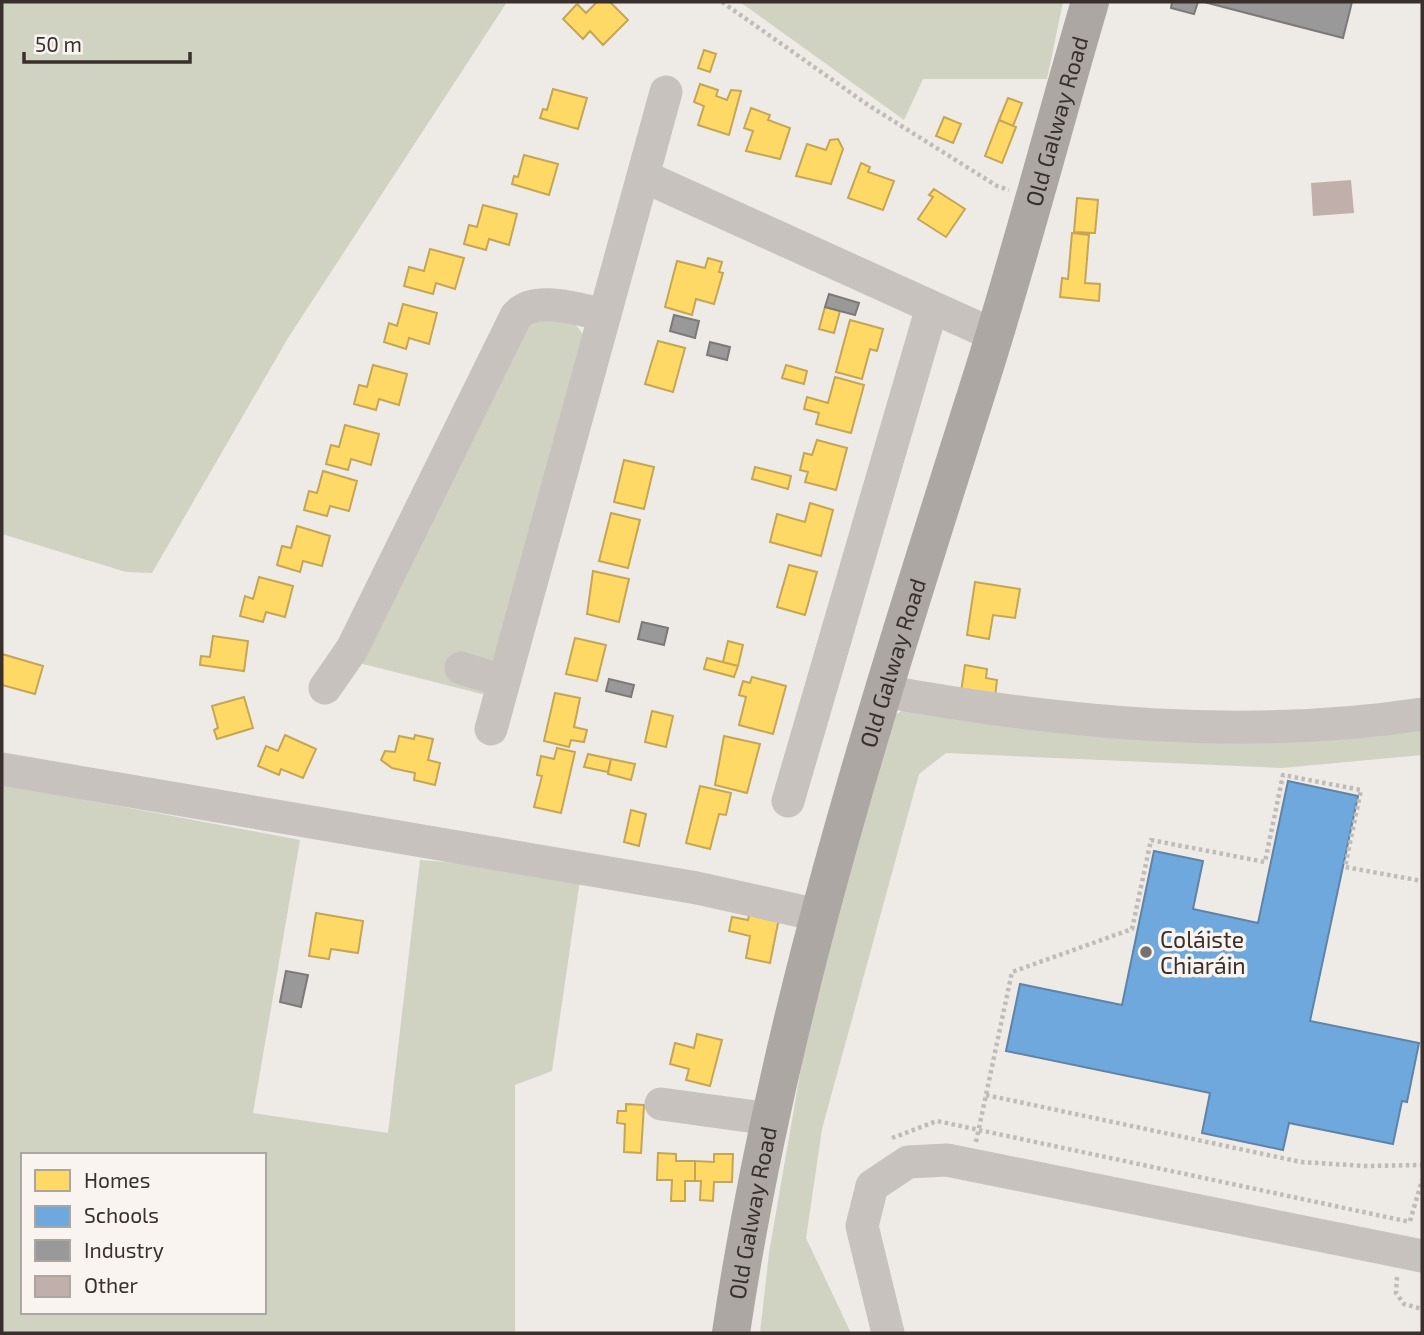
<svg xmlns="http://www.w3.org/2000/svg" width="1424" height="1335" viewBox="0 0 1424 1335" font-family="'Exo 2',sans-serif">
<rect width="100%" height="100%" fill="#eeeae6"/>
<path fill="#d0d2c2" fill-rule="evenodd" d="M2,2H507L288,338L152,573L126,572L2,534Z
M740,2H1063L1047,79H923L904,120Z
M532,315C565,320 577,314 589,349L494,660L479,659L486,695L359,663Z
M907,708L1422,720V755L1282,768L946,753L919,774L822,1129L806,1238L851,1333H760L769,1253L806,1039L889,718Z
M2,784L300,840L253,1113L388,1133L420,860L581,873L552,1071L515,1085V1333H2ZM23,1155H264V1312H23Z"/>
<path fill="#ffd966" stroke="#c4a655" stroke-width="2" d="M597,2H610L628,20L603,45L590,31L583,39L563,19L577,4L586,13Z
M704,50L716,54L710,72L698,68Z
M700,84L718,90L716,96L727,100L731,90L741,91L729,135L698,125L704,106L694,102Z
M553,89L587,98L578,129L540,118L543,109L547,110Z
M1008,98L1022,103L1013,126L999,120Z
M751,108L770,115L768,120L790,128L780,159L746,151L753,131L744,128Z
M944,117L961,124L953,143L936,136Z
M999,120L1016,127L1002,163L985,156Z
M838,139L843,149L831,184L796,176L807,144L826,150L830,140Z
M524,155L558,164L549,195L512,184L514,176L518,177Z
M861,163L870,167L868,172L894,181L883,210L848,198Z
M934,189L965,209L946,237L918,219L933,197L929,195Z
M1077,198L1098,200L1095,233L1074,232Z
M483,205L517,214L509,245L489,239L486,250L464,244L469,225L477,227Z
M1072,233L1089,235L1085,283L1100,284L1099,301L1060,297L1062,278L1068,279Z
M430,249L464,258L455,289L436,283L433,294L404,286L409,267L424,271Z
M708,258L722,262L719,272L723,273L714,304L696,299L692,315L665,307L677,261L705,268Z
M403,304L437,313L429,344L409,338L406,349L384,342L389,323L397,326Z
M825,307L840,311L834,333L819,329Z
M850,320L883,329L877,351L870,349L862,379L836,372Z
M658,341L685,348L673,392L645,384Z
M373,365L407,374L399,405L379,399L376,410L354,404L359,385L367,387Z
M786,365L807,371L804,384L782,378Z
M835,377L864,385L851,433L816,424L819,413L804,409L807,397L828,403Z
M345,425L379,434L371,465L351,459L348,470L326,464L331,445L339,447Z
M817,440L847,448L836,490L805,482L808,472L800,470L804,453L812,455Z
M624,460L654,467L644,509L614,502Z
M755,467L791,476L788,489L752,479Z
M323,471L357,481L349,511L330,506L327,516L304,510L309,491L317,493Z
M810,503L833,510L821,556L770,542L777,514L805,522Z
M611,513L640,520L628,568L599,561Z
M297,526L330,536L322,566L303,561L300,572L277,565L282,546L291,548Z
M789,565L817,572L805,615L777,607Z
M593,571L629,579L619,622L587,614Z
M259,577L293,586L285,617L266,612L263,622L240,616L245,596L253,599Z
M975,582L1020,589L1015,618L993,615L989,639L967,635Z
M213,636L248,641L244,671L200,665L201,656L210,657Z
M575,638L606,645L597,681L566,674Z
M728,641L743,645L738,666L723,662Z
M2,654L43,666L35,694L2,685Z
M707,658L738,666L734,677L704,669Z
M965,665L987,669L986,678L997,680L995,697L961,692Z
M752,677L786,686L773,734L739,725L746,697L739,695L743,681L750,683Z
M555,693L580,698L574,727L587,730L584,742L571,740L569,747L544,741Z
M244,697L253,728L217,739L214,730L218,728L212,706Z
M652,711L673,716L666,747L645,742Z
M285,735L316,749L303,778L281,769L279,775L258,766L266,746L278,751Z
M415,735L433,739L428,760L440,763L435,785L414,780L415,773L392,768L381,760L385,751L395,752L399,736L414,739Z
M724,736L760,744L747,793L715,785Z
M557,748L575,752L561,813L534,807L542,776L537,775L541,756L554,759Z
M588,754L611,759L608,772L584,767Z
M611,759L635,764L631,780L608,774Z
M700,786L731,793L726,815L719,814L710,849L686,843Z
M631,810L646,814L639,846L624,842Z
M751,906L780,913L770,963L746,958L750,936L729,931L732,917L748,920Z
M316,913L363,921L358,953L331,949L329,959L309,956Z
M697,1034L722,1040L710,1086L686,1080L689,1069L670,1064L675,1043L694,1048Z
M626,1104L644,1105L641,1153L624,1152L625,1124L617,1123L618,1111H626Z
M658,1153L676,1154V1161H695V1181H685V1201H671L672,1180H657Z
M714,1154H733L732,1182H714L713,1201L700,1200L701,1181H695V1161L714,1162Z"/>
<path fill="#6fa8dc" stroke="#5f84a8" stroke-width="2" d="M1288,781L1358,796L1310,1021L1419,1043L1407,1102L1402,1101L1393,1144L1289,1123L1283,1150L1202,1133L1210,1093L1006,1051L1020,984L1122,1005L1154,851L1203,861L1193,909L1258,923Z"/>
<path fill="#999" stroke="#7c7a79" stroke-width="2" d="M1172,2H1198L1194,14L1171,8Z
M1204,2H1352L1343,38Z
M829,294L859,303L855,315L825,307Z
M674,315L699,321L695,338L670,331Z
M710,342L730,347L727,360L707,355Z
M642,622L668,628L664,645L638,639Z
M609,679L634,685L631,697L606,691Z
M286,971L308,975L301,1007L280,1002Z"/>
<path fill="#c0afaa" d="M1351,180L1354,213L1313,216L1311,183Z"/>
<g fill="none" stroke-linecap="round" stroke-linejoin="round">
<path stroke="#c1bbb7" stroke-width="4.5" stroke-dasharray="3.5 3.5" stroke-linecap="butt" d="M722,2L868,105L997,186L1009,190
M986,1095L1301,1162L1365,1166L1422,1165
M892,1138L937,1121L1410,1222
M976,1142L1012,972L1132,929L1151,840L1265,862L1283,775L1361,790L1345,867L1422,881
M1410,1221L1422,1180
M1397,1277L1396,1293L1404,1304L1422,1309"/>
<path stroke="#c8c2be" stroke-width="33" d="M643,176L932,307
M461,668L504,681
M325,688L352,649L516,316C534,294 580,310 605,315
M883,691C1060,723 1244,741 1422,714
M491,729L666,92
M2,769L697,888L818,915
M788,801L932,307L994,335
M661,1104L771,1119
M888,1333L862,1226L872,1186L908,1162L947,1160L1422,1256"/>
<path stroke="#ada7a3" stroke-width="38" id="s1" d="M731,1333C779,1007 881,695 980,382C1020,256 1053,128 1090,2"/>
</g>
<circle fill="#78716e" stroke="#f9f4ef" stroke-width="2.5" cx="1146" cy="952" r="7"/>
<g text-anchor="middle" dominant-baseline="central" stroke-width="7" stroke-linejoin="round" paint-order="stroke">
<g font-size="23" fill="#39302d" stroke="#f9f4ef">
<text stroke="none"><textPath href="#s1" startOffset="1256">Old Galway Road</textPath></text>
<text stroke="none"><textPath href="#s1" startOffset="690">Old Galway Road</textPath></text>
<text stroke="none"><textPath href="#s1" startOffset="122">Old Galway Road</textPath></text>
</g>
<g font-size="23" fill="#39302d" stroke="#f9f4ef" text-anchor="start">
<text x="1160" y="939">Coláiste<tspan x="1160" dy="26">Chiaráin</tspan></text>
</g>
</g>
<rect width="1424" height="1335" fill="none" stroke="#39302d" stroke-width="7"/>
<rect x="21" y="1153" width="245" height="161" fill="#f9f4ef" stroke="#aca6a1" stroke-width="2"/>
<rect x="35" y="1170" width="35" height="21" fill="#ffd966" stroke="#aca6a1" stroke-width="2"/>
<text x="84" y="1188" font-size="21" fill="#39302d">Homes</text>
<rect x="35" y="1206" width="35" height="21" fill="#6fa8dc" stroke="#aca6a1" stroke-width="2"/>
<text x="84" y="1223" font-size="21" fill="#39302d">Schools</text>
<rect x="35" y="1240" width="35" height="21" fill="#999999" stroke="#aca6a1" stroke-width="2"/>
<text x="84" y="1258" font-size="21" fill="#39302d">Industry</text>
<rect x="35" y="1276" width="35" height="21" fill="#c0afaa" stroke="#aca6a1" stroke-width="2"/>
<text x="84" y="1293" font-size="21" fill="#39302d">Other</text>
<path d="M24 52v10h166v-10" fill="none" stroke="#39302d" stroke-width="3.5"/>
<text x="35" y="52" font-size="21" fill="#39302d" stroke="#f9f4ef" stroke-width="5" paint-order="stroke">50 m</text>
</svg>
